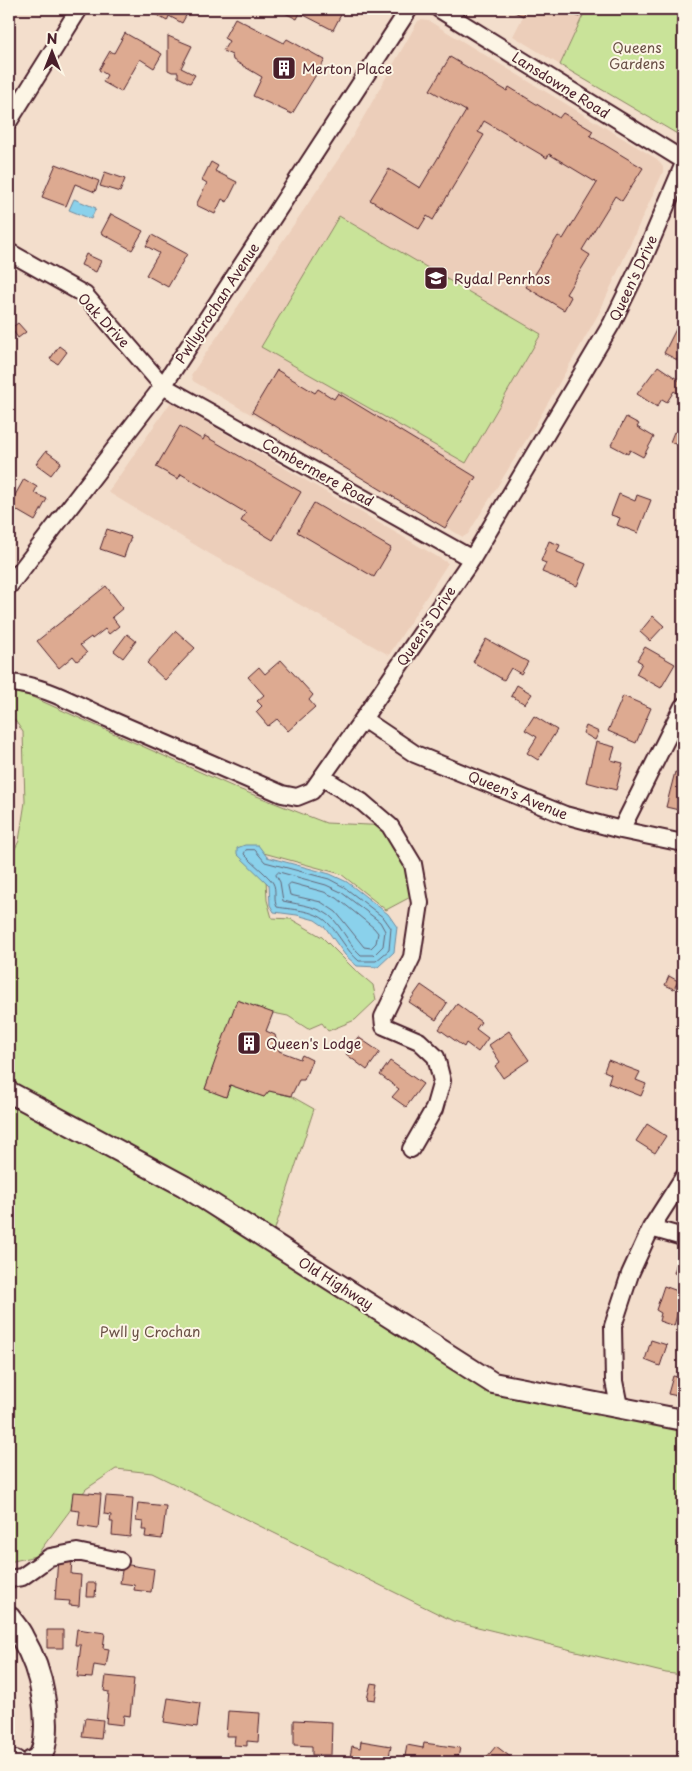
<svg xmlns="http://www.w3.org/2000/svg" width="692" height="1771" viewBox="0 0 692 1771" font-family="'Playpen Sans',sans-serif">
<rect width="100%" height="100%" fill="#f3decc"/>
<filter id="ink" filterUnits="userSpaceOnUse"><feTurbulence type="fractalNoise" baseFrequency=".02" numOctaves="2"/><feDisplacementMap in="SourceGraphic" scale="10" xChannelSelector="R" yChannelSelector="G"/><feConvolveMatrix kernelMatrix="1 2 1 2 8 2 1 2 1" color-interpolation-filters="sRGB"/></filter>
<g filter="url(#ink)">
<path fill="#ecceba" d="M527,9H586L560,65L513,36Z
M421,20L429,21L657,159L663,167V172L599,313L533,429L468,534L463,537L193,381L191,375L346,148L418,21Z
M171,402L448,563L389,655L210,554L108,492Z"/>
<path fill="#c9e399" stroke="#8a8162" d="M586,9H683V129L679,135L560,65Z
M339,216L541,334L466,463L261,347Z
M9,691L30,696L236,788L326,823L390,826L418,893L386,910L341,874L245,848L266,878L267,900L272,918L291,919L322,937L354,969L373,985L376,1000L355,1020L328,1031L322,1023L308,1029L288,1016L268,1012L238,1000L205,1089L226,1097L230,1085L264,1097L269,1091L291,1096L314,1109L271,1241L493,1383L683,1420V1675L666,1673L453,1621L152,1473L116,1469L86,1489L36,1556L9,1562V860L19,841L25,802L23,732L9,712Z"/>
<path fill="#8ad1eb" stroke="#708a9e" d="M74,199L96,208L91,219L69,210Z
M245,845H258L267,857L330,874L347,882L388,914L397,927L394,952L378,967L357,966L345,955L325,927L315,920L297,915L274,912L270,905L269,885L237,854V848Z"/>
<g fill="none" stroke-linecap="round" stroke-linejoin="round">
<path stroke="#646678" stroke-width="1" d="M255,850L265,862L329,879L344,887L384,918L391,928L389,950L376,961H359C346,950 340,936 329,924C317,910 294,910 277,907C273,900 277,890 273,883C270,877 250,861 244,854L246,850Z
M279,872L326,885L341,892L380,922L385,931L383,946L374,955H361C350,945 344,932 334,920C322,906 300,905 283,901L280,882L276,875Z
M291,883L324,892L337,898L374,928L378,933L376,943L371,948L364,947L336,912L321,902L290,895L288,886Z"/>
</g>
<path fill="#ddaa91" stroke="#4a1f2b" d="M155,9H182L188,12L182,23L169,16L167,21L153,13Z
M280,9H344L333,30L300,13L297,19L279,10Z
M508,9H527L523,16Z
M565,9H584L579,17Z
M235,18L284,43L287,39L325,60L292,114L253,96L262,77L233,60L232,55L223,51L229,41L224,38Z
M125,33L162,54L154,68L140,59L121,92L103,82L107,75L99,70L110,51L114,53Z
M168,36L192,46L181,68L195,75L190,83L178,77V72H172L168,70Z
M450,57L507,91L509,87L559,118L563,113L593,131L590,136L643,168L622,201L615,196L582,250L590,255L566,294L571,297L564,310L526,287L558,236L563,239L597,183L549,154L547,158L484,121L478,132L484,135L433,220L427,216L419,229L370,200L389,169L420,188L466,111L430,90Z
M211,162L218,166L215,171L237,182L227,202L222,199L215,214L196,205L207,183L202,180Z
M56,164L99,181L95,192L75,184L66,206L42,197Z
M105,172L125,179L120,192L100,186Z
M111,214L143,231L132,250L101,233Z
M152,235L187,254L168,287L146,275L159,253L146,246Z
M86,254L101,261L96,272L81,265Z
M683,315V363L664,353Z
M18,323L26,332L18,338L11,328Z
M59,346L67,352L58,364L50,359Z
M658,366L683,383V397L674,391L667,402L662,399L657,407L637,394Z
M277,370L315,393L318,389L334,399L338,393L476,477L445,528L252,412Z
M626,417L639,424L637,427L654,437L643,457L630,450L628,454L611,445Z
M180,426L203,440L205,436L301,492L273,540L241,521L246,513L181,474L178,479L156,467Z
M674,432L683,435V447L670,442Z
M46,451L61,462L51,475L36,464Z
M24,479L37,487L34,493L47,499L35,521L9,506Z
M619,494L635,501L637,495L651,500L638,533L617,525L620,518L611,515Z
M314,503L391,548L374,577L297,532Z
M107,529L131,537L124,557L100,549Z
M549,541L560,545L557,552L586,564L577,586L542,572L546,563L541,561Z
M106,586L123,608L112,617L119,626L109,634L105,629L92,639L91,637L80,645L87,653L77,661L73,656L59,668L37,641Z
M653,616L664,626L650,641L640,632Z
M176,631L195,648L165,680L147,663Z
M127,634L136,641L123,658L114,651Z
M486,639L528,662L521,674L511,668L504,680L473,662Z
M645,647L675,664L661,688L636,674L642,663L637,660Z
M281,660L313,695L309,700L315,707L288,731L277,719L268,726L256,712L262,706L257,701L264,695L248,677L259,667L265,674Z
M517,685L532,694L525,704L511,696Z
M623,696L651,708L636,743L608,731Z
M534,716L557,730L538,760L527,753L537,737L525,730Z
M586,726L599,732L595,740L583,733Z
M596,742L615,747L611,760L623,763L616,790L586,782Z
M675,772L683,774V811L666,807Z
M669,976L678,981L674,989L665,985Z
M421,985L447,1003L436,1020L409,1002Z
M237,1000L273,1013L266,1031L275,1035L279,1051L300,1059L302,1055L312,1060L304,1080H299L291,1096L269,1091L264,1097L230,1085L226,1097L205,1089Z
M457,1004L481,1022L476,1029L488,1038L478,1052L466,1043L464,1047L439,1029Z
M509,1031L529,1060L503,1078L495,1066L500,1062L489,1045Z
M358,1037L380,1052L367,1070L346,1054Z
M608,1060L640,1072L636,1080L646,1084L641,1096L608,1083L611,1074L604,1071Z
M390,1061L423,1084L406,1107L392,1097L399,1089L380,1075Z
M647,1124L666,1136L655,1153L636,1141Z
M677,1262L683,1264V1276L674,1273Z
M664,1286L683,1293L674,1326L659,1321L661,1313L656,1310Z
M651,1340L667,1345L660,1366L645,1360Z
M673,1376L683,1378V1397L668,1394Z
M73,1492L101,1494L98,1529L78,1526L80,1511L71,1510Z
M106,1496L133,1498L130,1537L112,1535L113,1522H110L111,1515L104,1514Z
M138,1503L166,1506L162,1539L145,1537L146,1530H142L143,1522L136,1521Z
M58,1558L72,1559L71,1574L81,1575L79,1606L69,1605L70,1601L55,1600Z
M123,1564L154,1569L151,1592L134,1590L135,1585L120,1583Z
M87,1583H96L95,1597H86Z
M77,1629L105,1633L103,1648L109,1649L106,1667L94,1665L92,1678L77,1677L81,1645H75Z
M47,1630H63V1648H47Z
M106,1676L134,1679L130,1716L124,1715L123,1725L106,1723L109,1692L104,1691Z
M371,1683L378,1684L375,1700L367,1699Z
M168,1698L200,1703L197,1727L164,1722Z
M228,1711L260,1713L258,1742L247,1741V1746L234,1745L235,1736H226Z
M85,1718L103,1720L101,1739L82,1737Z
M294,1720L332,1722L331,1755H312V1746L294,1745Z
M361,1741L391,1746L388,1762H366L367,1760L350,1757L352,1746L360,1748Z
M424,1743L460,1748L457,1762H404L407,1745L423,1748Z
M496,1746L517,1762H491L486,1758Z"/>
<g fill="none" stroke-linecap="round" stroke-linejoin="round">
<g stroke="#4a1f2b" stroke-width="20">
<path id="minor" d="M439,9L683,160
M9,121L79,9
M9,252L85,295L163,386L472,559
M9,586L163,386L409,9
M9,683C45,685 76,705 109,719C167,744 224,769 282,794L297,797L312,791L363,719L472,559L612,323L645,255L683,166
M363,719L415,754L565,815L621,830L683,843
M322,777L362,802L390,826L413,864L420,903L412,957L383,1017L384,1026L419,1041L436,1057L442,1081L434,1109L411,1149
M621,830L683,706
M651,1228L683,1237
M619,1406L614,1381L613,1326L630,1274L651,1228L683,1178
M9,1579L22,1577L50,1557L77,1552L120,1561"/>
</g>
<g stroke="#4a1f2b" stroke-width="24">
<path id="tertiary" d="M9,1092L184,1186L493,1383L683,1420"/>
</g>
<g stroke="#4a1f2b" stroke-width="26">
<path id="secondary" d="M9,1618C13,1624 19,1630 22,1637C32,1654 40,1675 43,1695C46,1710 51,1758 32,1762
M9,1762H15"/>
</g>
<use href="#minor" stroke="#fcf5e5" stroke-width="16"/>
<use href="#tertiary" stroke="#fcf5e5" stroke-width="20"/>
<use href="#secondary" stroke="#fcf5e5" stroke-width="22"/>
</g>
</g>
<defs>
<g id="building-square" transform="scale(1.25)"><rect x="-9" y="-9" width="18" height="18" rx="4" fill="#4a1f2b" stroke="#fcf5e5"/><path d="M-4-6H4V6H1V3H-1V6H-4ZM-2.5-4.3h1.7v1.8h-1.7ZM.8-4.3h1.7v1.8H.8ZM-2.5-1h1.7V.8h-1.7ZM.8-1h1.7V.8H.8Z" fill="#fff"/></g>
<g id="school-square" transform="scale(1.25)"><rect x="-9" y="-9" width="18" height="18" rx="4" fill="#4a1f2b" stroke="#fcf5e5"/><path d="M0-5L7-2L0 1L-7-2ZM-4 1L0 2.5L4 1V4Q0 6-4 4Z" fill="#fff"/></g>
</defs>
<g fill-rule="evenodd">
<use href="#building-square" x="284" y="68"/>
<use href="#school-square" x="436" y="278"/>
<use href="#building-square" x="249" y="1043"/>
</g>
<g text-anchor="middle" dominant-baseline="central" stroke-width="4" stroke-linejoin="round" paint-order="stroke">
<g font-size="14" fill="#6a5046" stroke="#fcf5e5">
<text x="637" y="47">Queens<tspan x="637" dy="16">Gardens</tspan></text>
<text x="150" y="1331">Pwll y Crochan</text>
</g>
<g font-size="14" fill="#4a1f2b" stroke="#fcf5e5" text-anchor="start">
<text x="302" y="68">Merton Place</text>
<text x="454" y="278">Rydal Penrhos</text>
<text x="266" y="1043">Queen's Lodge</text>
</g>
<g font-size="14" fill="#4a1f2b" stroke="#fcf5e5">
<text transform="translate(561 85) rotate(32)">Lansdowne Road</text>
<text transform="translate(633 278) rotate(-65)">Queen's Drive</text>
<text transform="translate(217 303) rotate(-57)">Pwllycrochan Avenue</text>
<text transform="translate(104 320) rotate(47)">Oak Drive</text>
<text transform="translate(318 472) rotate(29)">Combermere Road</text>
<text transform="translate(426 626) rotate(-56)">Queen's Drive</text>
<text transform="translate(518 795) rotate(22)">Queen's Avenue</text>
<text transform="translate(336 1283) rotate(32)">Old Highway</text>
</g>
</g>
<rect width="692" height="1771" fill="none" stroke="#fcf5e5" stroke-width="30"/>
<rect x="15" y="15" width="662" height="1741" fill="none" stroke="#4a1f2b" stroke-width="2" filter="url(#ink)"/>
<g transform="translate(52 52)" stroke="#fcf5e5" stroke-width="4" paint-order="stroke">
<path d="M0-4L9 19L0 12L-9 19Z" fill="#4a1f2b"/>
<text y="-8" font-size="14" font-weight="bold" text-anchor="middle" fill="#4a1f2b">N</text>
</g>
</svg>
